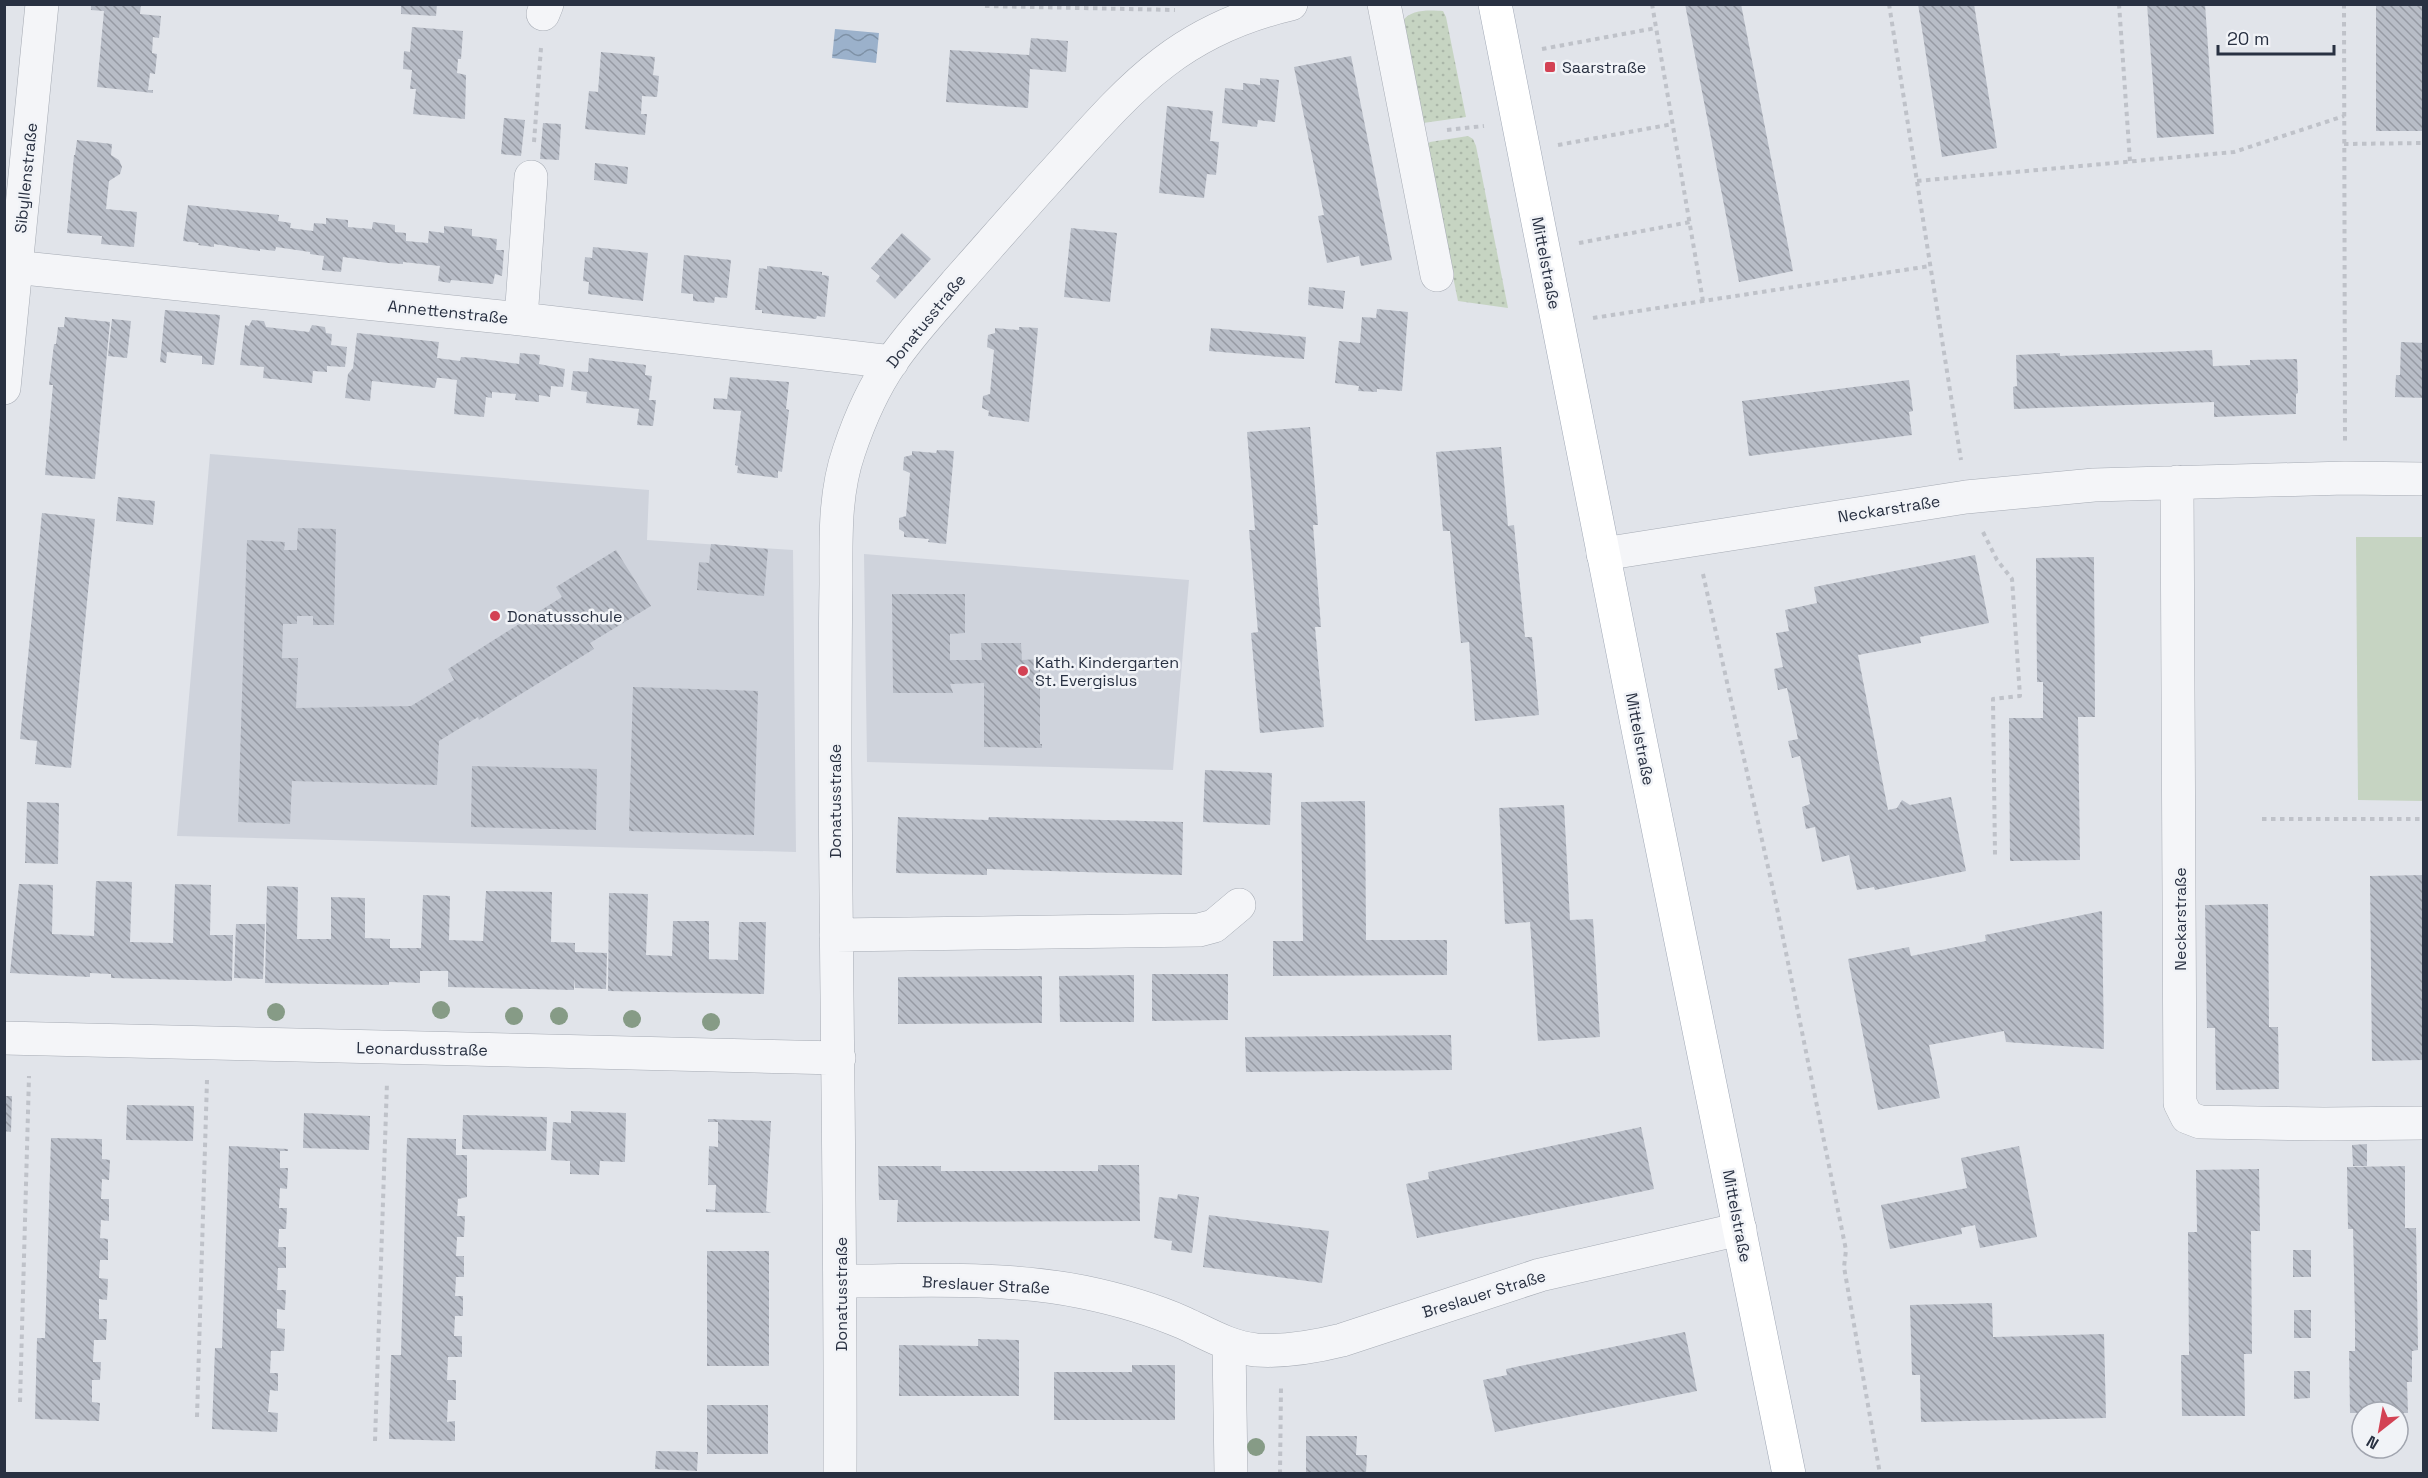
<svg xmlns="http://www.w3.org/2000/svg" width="2428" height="1478" viewBox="0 0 2428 1478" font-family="'Space Grotesk',sans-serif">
<defs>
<pattern id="grass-dots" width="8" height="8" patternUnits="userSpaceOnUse" patternTransform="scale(1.5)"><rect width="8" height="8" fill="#c6d4c2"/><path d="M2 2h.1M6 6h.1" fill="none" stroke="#aab6a8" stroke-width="1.8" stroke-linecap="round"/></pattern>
<pattern id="water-waves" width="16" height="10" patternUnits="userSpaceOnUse" patternTransform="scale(1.5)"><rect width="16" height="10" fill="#9bb1cb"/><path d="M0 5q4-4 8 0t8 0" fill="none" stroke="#7e91a6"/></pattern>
<pattern id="building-back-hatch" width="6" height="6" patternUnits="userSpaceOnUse" patternTransform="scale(1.5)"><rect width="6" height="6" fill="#b8bdc7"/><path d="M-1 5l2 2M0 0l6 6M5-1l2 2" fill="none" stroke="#969aa3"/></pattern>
</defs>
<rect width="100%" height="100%" fill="#e1e4ea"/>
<path fill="#cfd3dc" d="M210,454L649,490L647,540L793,550L796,852L177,836Z
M864,554L1189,580L1173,770L867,762Z"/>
<path fill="url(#grass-dots)" d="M1443,11L1446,17L1466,117L1423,123L1403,21C1410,9 1430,10 1443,11Z
M1468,136L1473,139L1476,146L1508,308L1458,301L1426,145L1430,142Z"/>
<path fill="#c6d4c2" d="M2356,537H2423V801L2358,800Z"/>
<path fill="url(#water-waves)" d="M835,29L879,33L876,63L832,58Z"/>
<path fill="url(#building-back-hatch)" d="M91,4H141L140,14L161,16L159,38L153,37L152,53L157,54L155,74L150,73L148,90H153V93L97,87L104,11L91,10Z
M401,4H437L436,16L401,14Z
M1685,4H1741L1793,271L1739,282Z
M1918,4H1974L1997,148L1942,157Z
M2147,4H2205L2214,134L2157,138Z
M2376,4H2424V131H2376Z
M412,27L463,31L461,59H458L457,73L466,75L465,119L413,114L416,89H410L412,70L403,69L404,51L410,52Z
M1031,38L1068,41L1066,72L1030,69L1028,108L946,102L950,50L1029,55Z
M601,52L655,57L653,75L659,76L657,97L642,96L641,114H647L645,135L585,129L589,91L598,92Z
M1351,56L1392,260L1361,266L1359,256L1327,263L1318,216L1324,215L1294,67Z
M1260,78L1279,80L1275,122L1258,120L1257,127L1222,123L1225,88L1243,90V83L1260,85Z
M1167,106L1213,111L1210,141L1219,142L1216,175L1207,174L1204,198L1159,193Z
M504,118L525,120L521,156L501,154Z
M543,123L561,124L559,160L540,159Z
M77,140L112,144L111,155L119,160L122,167L120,174L109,181L106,209L137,212L134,247L101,244L102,236L67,233L74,155H75Z
M595,163L628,167L627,184L594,180Z
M188,205L279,215L278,221L291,223L290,228L313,231L314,223L326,224V218L348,220V227L372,229L373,222L395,225V232L406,233V241L428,243L429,231L444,233V226L472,229V236L497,239L496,250H504L502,276L495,274L493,284L451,280L450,283L438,281L440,266L403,262V264L388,263L343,257L341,272L322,270L324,256L310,254V252L276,247L275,251L260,249V251L214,244V247L198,245L199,243L183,241Z
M1071,228L1117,233L1110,302L1064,297Z
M902,233L931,259L895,299L876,281L880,276L871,268Z
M593,247L648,253L643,301L588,294L589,282L583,281L585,257L592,258Z
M684,255L731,260L727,298L715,297L714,303L693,301V294L681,293Z
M767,266L822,272V275L829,276L825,317L817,316L816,319L762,313V310H755L759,268L767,269Z
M1309,287L1345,291L1343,309L1308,305Z
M1377,309L1408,312L1402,391L1377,389V392L1358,391L1359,386L1335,383L1339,341L1360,343L1362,317L1376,318Z
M165,310L220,315L214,365L202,364V356L167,352L166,363L160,362Z
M65,317L110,322L95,479L45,475L53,385H49L54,344H56L58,327H64Z
M112,319L131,321L127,358L108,356Z
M252,320L264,321L266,327L309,332L312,325L325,327L326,333L332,334L331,345L347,347L345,367L327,366V372L313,371L312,383L263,378L264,367L240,365L245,325L249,326Z
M1019,327L1038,328L1029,422L988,416L989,411L982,408L983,396L990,394L994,350L987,347L988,335L995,333V328L1019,330Z
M1211,328L1306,337L1304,359L1209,351Z
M357,333L439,342L437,358L460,361L461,357L476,358L519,364L520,353L540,355L539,364L565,369L563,387L551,386L550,397L539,395V402L515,400L516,394L492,392V398L486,397L484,417L454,414L457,380L441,378H437L435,388L372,381L370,401L345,398L348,374L353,368Z
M2401,342L2424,343V398L2395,397L2396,375H2400Z
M2212,350L2213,366L2250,365V360L2297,359L2298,393L2296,394V414L2214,417V402L2014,409L2013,387L2017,386L2016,355L2060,353V356Z
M589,358L646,365L645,375L652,376L649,400H656L653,426L637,425L639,409L586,403L587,392L571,390L573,371L588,372Z
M730,377L789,382L786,409L789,410L782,472L778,471V478L737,473L738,466L735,465L741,411L713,409L714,398L727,399Z
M1909,380L1913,411L1909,412L1912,435L1749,456L1742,401Z
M1310,427L1318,525H1313L1321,627H1315L1324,727L1260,733L1251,633L1258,632L1249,530H1255L1247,432Z
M1501,447L1508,526L1514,525L1525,637H1532L1539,715L1475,721L1469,642L1461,643L1450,531H1443L1436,452Z
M937,450L954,451L946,544L928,542L929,539L904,537V532L899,529V518L906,516L910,473L903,470L904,457L912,455V451L936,453Z
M118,497L155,501L153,525L116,521Z
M42,513L95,519L71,768L35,764L37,741L20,739Z
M298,528L336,529L334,625H313V616H297V624H283L282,658H298L296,708L411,706L454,680L448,669L562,597L556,587L616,550L651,606L590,643L594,649L479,720L478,717L439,741L437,785L292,781L290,824L238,822L247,540L285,542L284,550H297Z
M711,544L768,549L764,596L697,590L699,562L709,563Z
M1975,555L1989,623L1920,637L1921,643L1858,655L1888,810L1897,808L1902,800L1910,805L1951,797L1966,871L1875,890L1874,887L1857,890L1849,855L1822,862L1815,827L1806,829L1802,807L1810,804L1800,756L1792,758L1788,741L1798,739L1787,688L1778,690L1774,669L1783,667L1776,633L1789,631L1785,610L1817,603L1814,587Z
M2094,557L2095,717H2078L2080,860L2010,861L2009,718H2043V682H2037L2036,558Z
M892,594H965V633L950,634V660H982L981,643H1021L1022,660L1040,659V744H1042V748L984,747V683L950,684L953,693H893Z
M633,687L758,691L754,835L629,831Z
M472,766L597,769L596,830L471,827Z
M1205,770L1272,773L1270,825L1203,822Z
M1365,801L1366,940H1447V975L1273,976V941H1303L1301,802Z
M27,802L59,803L58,864L25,863Z
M1564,805L1570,920L1593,919L1600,1037L1538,1041L1530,922L1505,924L1499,808Z
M898,817L988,820L989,817L1183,822L1182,875L987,869V875L896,873Z
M2424,875V1060L2372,1061L2370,876Z
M96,881L132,882L130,942L173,943L175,884L211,885L210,935H233L232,981L111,978V974L90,973V977L10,973L19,884L53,885L52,934L94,936Z
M267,886L298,887L297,939H331V897L365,898V938L390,939V948H421L423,895L450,896L449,940L483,941L486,891L552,892L551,942L575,943V952L607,953L606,989L575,988L574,978V990L448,987V971H420V983L389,982V985L265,983Z
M609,893L648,894L646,955L672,956L673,921H709V959L738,960L739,922H766L764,994L608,991Z
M2268,904L2269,1027H2278L2279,1089L2216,1090L2215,1028H2207L2205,905Z
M2102,911L2104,1049L2006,1042L2004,1031L1929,1045L1940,1098L1878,1110L1848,959L1909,947L1911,956L1986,941L1985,935Z
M236,924H265L263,979L234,978Z
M1152,974H1228V1020L1152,1021Z
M1134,975V1022H1060L1059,976Z
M1042,976V1023L898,1024V977Z
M1451,1035L1452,1070L1246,1072L1245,1037Z
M4,1096H12L11,1132L4,1131Z
M127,1105L194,1106L193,1141L126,1140Z
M571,1111L626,1113L625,1162L600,1161L599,1175L570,1174V1161L551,1160L553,1122L571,1123Z
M304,1113L370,1116L369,1150L303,1148Z
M463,1115L547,1117L546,1151L462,1149Z
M708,1119L771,1121L766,1211L771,1213L706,1212V1209L715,1210L716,1185H708L709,1146L718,1147V1122H708Z
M1641,1127L1654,1189L1417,1238L1406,1184L1429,1179L1428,1172Z
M51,1138L102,1139V1159L110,1160L109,1180L102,1179L101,1199H109V1221L101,1220L100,1238L108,1239V1260H100L99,1278L108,1279L107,1300L99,1299V1319H107L106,1340H94L93,1362H101L100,1380H92V1402L100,1403L99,1421L35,1419L37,1338H45Z
M407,1138L456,1139V1155H467V1197L458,1199L457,1216H465L464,1237H457L456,1256H464V1277H456L455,1296H463V1316H455L454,1336H462V1357H448L447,1380H456V1400H448L447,1422L455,1421V1441L389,1439L391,1355H401Z
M2367,1144V1166H2353L2352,1145Z
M229,1146L288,1149V1151H280V1168H288L287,1189L280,1188L279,1208H287L286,1229H279L278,1247H286V1268H278L277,1290H286L285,1310L277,1309V1328L285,1329L284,1351H271L270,1373H278V1391L270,1390L268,1412L278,1413L277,1432L212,1429L215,1348H222Z
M2019,1146L2037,1237L1980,1248L1975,1225L1961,1228L1962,1234L1890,1249L1881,1205L1967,1188L1961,1158Z
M1098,1165H1139L1140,1221L897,1222L898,1200H879L878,1166H941V1171H1098Z
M2405,1166V1228H2416L2418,1350L2412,1351V1382H2407L2408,1413H2350L2349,1351H2355V1321L2353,1229H2348L2347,1167Z
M2259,1169L2260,1231H2251L2252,1354H2244L2245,1416H2182L2181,1355H2189L2188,1232H2197L2196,1170Z
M1178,1194L1199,1197L1192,1253L1171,1250L1172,1241L1154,1238L1159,1197L1177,1199Z
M1209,1215L1329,1231L1322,1283L1203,1267Z
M2293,1250H2311V1277H2293Z
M707,1251H769V1366H707Z
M1992,1303L1993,1337L2104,1334L2106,1418L1921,1422L1920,1375H1912L1910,1305Z
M2294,1310H2311V1338H2294Z
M1685,1332L1697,1391L1495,1432L1483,1380L1507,1375L1506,1369Z
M978,1339L1019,1340V1396H899V1345L978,1346Z
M1132,1365H1175V1420H1054V1372H1132Z
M2294,1371H2310V1398L2294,1399Z
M707,1405H768V1454H707Z
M1306,1436H1357L1356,1455H1367L1366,1473H1306Z
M656,1451L698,1452L697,1471L655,1469Z"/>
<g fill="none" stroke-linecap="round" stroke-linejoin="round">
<g stroke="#a6abb4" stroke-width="34">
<path id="minor" d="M1384,4L1437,275
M543,14L547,4
M4,266L521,319L892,362
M521,319L531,177
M4,388L42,4
M2177,482L2180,1103L2187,1117L2200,1122L2324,1124L2424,1123
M1603,554L1966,497L2094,485L2345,478L2424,479
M836,935L1199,930L1214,926L1239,905
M4,1038L839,1058
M841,1281C921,1281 1005,1276 1083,1292C1117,1299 1152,1309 1184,1323C1208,1334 1229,1347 1256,1350C1286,1352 1314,1347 1342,1340L1540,1275L1740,1229
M1229,1344L1231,1474
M840,1474C841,1233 836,992 835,752C835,696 835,640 836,584C836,540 834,494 849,451C859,421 874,387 892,361C911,333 935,308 956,283C988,247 1019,211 1051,176C1127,92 1174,31 1291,4"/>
</g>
<g stroke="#a0a8b6" stroke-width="34">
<path id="major" d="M1495,4L1639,734L1789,1474"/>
</g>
<path stroke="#bfc2c9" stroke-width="4" stroke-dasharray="4.5 4.5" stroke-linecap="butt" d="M1652,4L1703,301
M1889,4L1961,460
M2119,4L2130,161
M2344,4L2345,442
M985,6L1175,10
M1542,49L1656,28
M1447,130L1484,126
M534,142L541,48
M2344,144L2424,143
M1558,145L1673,124
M1917,181L2234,152L2344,116
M1579,243L1690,222
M1593,318L1930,266
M1983,532L1997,560L2012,579L2020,696L1993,699L1995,855
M1703,574L1776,903L1846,1250L1844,1267L1880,1474
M2262,819H2424
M20,1402L29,1076
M197,1417L207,1080
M375,1441L387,1082
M1280,1474L1281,1387"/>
<use href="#minor" stroke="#f4f5f8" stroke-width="33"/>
<use href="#major" stroke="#fff" stroke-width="33"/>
</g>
<g fill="#869b86">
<circle cx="441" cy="1010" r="9"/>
<circle cx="276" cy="1012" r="9"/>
<circle cx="514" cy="1016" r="9"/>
<circle cx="559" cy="1016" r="9"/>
<circle cx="632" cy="1019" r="9"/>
<circle cx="711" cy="1022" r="9"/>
<circle cx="1256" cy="1447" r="9"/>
</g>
<g fill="#d34254" stroke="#f1f3f7" stroke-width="2">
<rect x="1544" y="61" width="12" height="12" rx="3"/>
<circle cx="495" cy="616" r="6"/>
<circle cx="1023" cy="671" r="6"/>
</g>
<g text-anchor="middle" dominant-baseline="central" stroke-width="5" stroke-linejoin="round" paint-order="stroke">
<g font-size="16" fill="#293142" stroke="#f1f3f7" text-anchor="start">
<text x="1562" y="67">Saarstraße</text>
<text x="507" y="616">Donatusschule</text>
<text x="1035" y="662">Kath. Kindergarten<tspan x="1035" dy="18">St. Evergislus</tspan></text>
</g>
<g font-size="16" fill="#293142" stroke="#f1f3f7">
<text transform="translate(26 178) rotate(-84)">Sibyllenstraße</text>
<text transform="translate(1546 263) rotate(79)">Mittelstraße</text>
<text transform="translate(448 312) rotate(6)">Annettenstraße</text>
<text transform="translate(926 321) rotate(-51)">Donatusstraße</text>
<text transform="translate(1889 509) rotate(-9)">Neckarstraße</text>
<text transform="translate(1640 739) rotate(79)">Mittelstraße</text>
<text transform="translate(835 801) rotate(-90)">Donatusstraße</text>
<text transform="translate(2180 919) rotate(-90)">Neckarstraße</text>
<text transform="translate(422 1049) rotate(1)">Leonardusstraße</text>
<text transform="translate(1737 1216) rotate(79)">Mittelstraße</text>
<text transform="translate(986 1285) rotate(3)">Breslauer Straße</text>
<text transform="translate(841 1294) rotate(-90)">Donatusstraße</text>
<text transform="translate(1484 1294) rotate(-17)">Breslauer Straße</text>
</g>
</g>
<rect width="2428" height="1478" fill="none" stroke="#293142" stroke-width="12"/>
<g transform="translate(2380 1430) rotate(211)"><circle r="28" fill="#f1f3f7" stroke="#a1a5af" stroke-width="1.5"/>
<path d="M0-4.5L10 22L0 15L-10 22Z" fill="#d34254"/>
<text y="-9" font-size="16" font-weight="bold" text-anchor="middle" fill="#293142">N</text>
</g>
<path d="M2218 45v9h116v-9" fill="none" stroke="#293142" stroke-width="3"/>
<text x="2227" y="45" font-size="18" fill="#293142" stroke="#f1f3f7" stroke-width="4.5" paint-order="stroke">20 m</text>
</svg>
